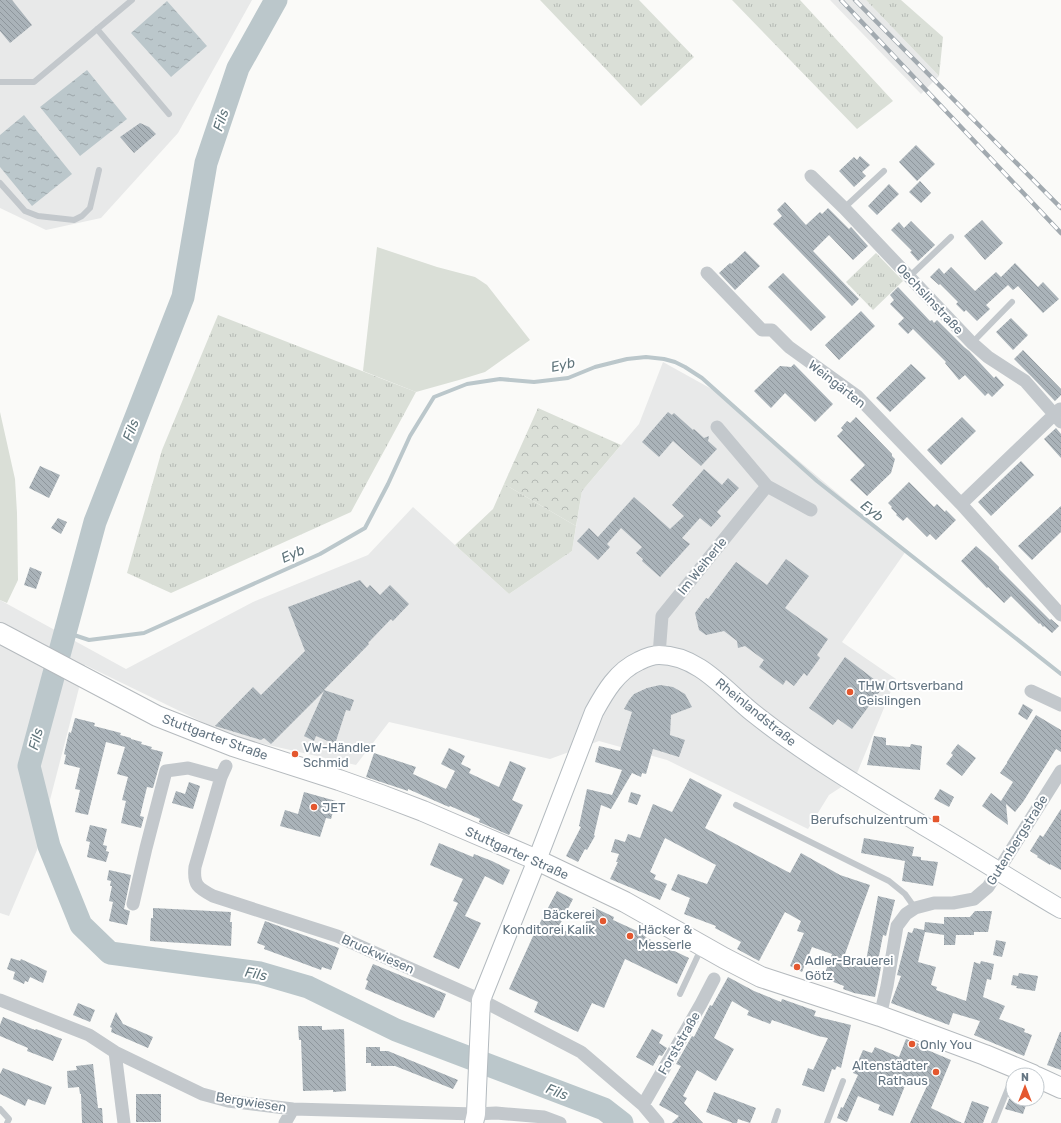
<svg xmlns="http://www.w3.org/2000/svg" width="1061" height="1123" viewBox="0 0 1061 1123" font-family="Rubik,sans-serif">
<defs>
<pattern id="grass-tufts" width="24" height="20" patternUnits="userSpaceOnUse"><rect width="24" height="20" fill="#dadfd7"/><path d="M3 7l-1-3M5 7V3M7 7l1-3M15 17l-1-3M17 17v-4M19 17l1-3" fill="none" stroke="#b4b9b4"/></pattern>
<pattern id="forest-crowns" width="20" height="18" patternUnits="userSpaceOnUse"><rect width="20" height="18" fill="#dadfd7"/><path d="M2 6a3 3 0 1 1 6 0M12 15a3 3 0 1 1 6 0" fill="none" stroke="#b4b9b4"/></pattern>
<pattern id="water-ripples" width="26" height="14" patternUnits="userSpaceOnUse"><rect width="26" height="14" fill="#bbc7cb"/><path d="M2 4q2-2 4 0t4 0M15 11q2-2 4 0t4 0" fill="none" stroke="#9ca6aa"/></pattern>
<pattern id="building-back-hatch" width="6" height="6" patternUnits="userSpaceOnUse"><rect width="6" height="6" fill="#aab3b9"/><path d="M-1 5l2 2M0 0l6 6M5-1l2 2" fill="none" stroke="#8e969c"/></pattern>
</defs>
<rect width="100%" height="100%" fill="#fafaf8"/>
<path fill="#e8e9e9" d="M0,0H252L178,133L101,218L46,230L0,208Z
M830,0H866L939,76L921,94Z
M663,362L717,392L906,551L842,642L896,679L855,778L829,795L808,829L667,760L599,741L550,759L389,722L356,765L233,737L85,665L37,850L9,916L0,913V600L126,669L253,602L368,555L413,507L509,594L572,551L582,491L639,424Z"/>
<path fill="url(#grass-tufts)" d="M540,0H639L694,57L641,106Z
M732,0H800L893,101L857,129Z
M866,0H901L943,37L939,76Z
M876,253L903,281L873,310L846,282Z
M218,315L416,392L351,512L171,593L127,573L162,450Z
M504,484L576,526L572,551L509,594L455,545L493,509Z"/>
<path fill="url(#forest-crowns)" d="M538,408L621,445L582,491L576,526L504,484Z"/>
<path fill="#dadfd7" d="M377,247L437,267L475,277L487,285L530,340L485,372L459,380L416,392L363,371Z
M0,412L15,479L17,513L18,580L7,603L0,600Z"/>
<path fill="url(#water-ripples)" d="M167,1L207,46L171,77L131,33Z
M87,70L127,119L80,156L40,107Z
M24,115L72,174L32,206L0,167V135Z"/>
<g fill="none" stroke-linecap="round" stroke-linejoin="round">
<path stroke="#bbc7cb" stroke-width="4" d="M65,632L89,640L144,633L320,554L365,528L388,484L410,436L434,397L467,384L500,379L534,382L568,378L595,367L627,359L646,357L664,359L675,362L685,367L702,378L817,481L1061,674"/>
<path stroke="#bbc7cb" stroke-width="23" d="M276,0L238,68L206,163L183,297L95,522L29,766L49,846L81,925L110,953L260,973L308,987L396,1030L604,1109L622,1123"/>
</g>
<path fill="url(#building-back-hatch)" d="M0,0H12L32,25L10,43L0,31Z
M140,123L149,127L156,134L134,153L120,137Z
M916,145L935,164L917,181L899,162Z
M860,156L870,165L862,172L866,176L854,187L839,171L854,157L857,160Z
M920,181L931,193L921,203L909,192Z
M889,184L899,194L877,215L868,206Z
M785,202L806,225L820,212L822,214L828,208L849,229L851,227L868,246L853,260L829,235L813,251L859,299L852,306L773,224L782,216L777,210Z
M982,220L1003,243L985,260L964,236Z
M911,221L935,245L918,261L910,252L912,251L891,230L899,222L904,228Z
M745,251L760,266L735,290L719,273L730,263L731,264Z
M1015,263L1038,287L1043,282L1059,299L1043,313L1018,286L1013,290L1008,285L986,305L990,309L977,321L966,310L964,312L956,304L958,302L940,284L939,285L930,277L939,268L944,274L951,267L975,291L996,272L1001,277Z
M783,273L826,317L811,331L768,287Z
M898,287L930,321L932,320L934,323L937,320L964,347L969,351L994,378L996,376L1004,385L992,397L988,393L985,396L965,375L959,380L945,363L946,362L913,329L908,334L898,324L904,318L890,304L894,300L890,295Z
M861,311L875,326L839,360L825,345Z
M1011,318L1028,335L1013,350L996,332Z
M1023,350L1061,389V395L1055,401L1031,376L1014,359Z
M794,364L833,404L815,422L785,393L771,408L754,391L780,366L791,367Z
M911,364L926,378L890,412L876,398Z
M668,412L672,415L674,413L693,430L694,429L704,438L709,436L708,441L717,449L701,466L673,441L659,457L642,442Z
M856,417L892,454V456L895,459L891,473L867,496L850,480L865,465L837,436L843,430L841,428L847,421L850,423Z
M962,417L976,431L941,465L927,450Z
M1056,428L1061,434V458L1044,439Z
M1021,461L1034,475L991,516L978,502Z
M40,466L60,475L49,498L29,488Z
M704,469L722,485L728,478L739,488L717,512L721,516L711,527L700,518L682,538L690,544L660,577L642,561L643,559L636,553L642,547L621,528L607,544L610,547L598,560L577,541L589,528L598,537L634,497L670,529L684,516L672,505Z
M909,482L934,507L937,504L945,512L946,510L956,520L936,540L930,534L927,537L907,517L903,521L896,515L897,514L891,508L892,507L888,503Z
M1061,506V532L1032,560L1018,546Z
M58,518L67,522L61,534L51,528Z
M976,546L990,558L999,567V569L1050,620L1051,619L1059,626L1052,633L1044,626L1043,627L1040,623L1039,624L1011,596L1004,603L988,587L987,588L961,561Z
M786,559L809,576L785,608L828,639L817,655L820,658L807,676L804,673L794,686L786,680L783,685L759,667L764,660L745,646L738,648L737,641L724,631L706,635L699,630L695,613L706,598L708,599L736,562L767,585Z
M30,567L42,572L36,589L24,585Z
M360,580L367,588L370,585L380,595L390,585L409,604L393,621L391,619L368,643L369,644L324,690L354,700L350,711L346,710L335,744L316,736L314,741L304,736L324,691L271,744L264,738L261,740L215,726L253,687L261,695L305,651L288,607Z
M845,657L875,680L874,681L883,687L852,729L838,719L833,725L809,708Z
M660,685L673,687L685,694L692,707L671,715L670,735L685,740L679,757L653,749L646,774L642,773L641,777L632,773L611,809L601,805L594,835L595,836L587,850L585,849L578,862L566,856L581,827L579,826L587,789L612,795L622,770L595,762L599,746L620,751L632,712L624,709L629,700L634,694L647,688Z
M1023,704L1033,710L1027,720L1018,714Z
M1036,715L1061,730V752L1056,749L1023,802L1015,812L1006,804L1008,825L982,806L991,793L1001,801L1013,782L1000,773L1007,763V762Z
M75,718L95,723L94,726L121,733L120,735L131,738V739L142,742L141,744L152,747L151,749L163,752L153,788L147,787L140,816L144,817L141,828L121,823L126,801L122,800L128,777L117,774L125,747L106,742L88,815L75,812L80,790L75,789L80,768L64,764L66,755L64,754L69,732L71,733Z
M874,736L886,738V745L910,747L911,744L922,746L920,770L867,765Z
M958,744L976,758L962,776L946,764L953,755L951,753Z
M449,748L465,756L461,764L471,769L469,773L499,787L510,761L526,768L512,800L523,805L509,835L479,822L480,819L450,806L449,807L408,789V791L366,777L374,753L416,767L413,774L446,789L455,771L441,764Z
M690,778L722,795L705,828L790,873L801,853L840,875L870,885L845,954L866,961L878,896L895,900L886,936L883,935L877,966L881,967L875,997L854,993L843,989L844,986L823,978L832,954L812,947L802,972L790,966L804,933L797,931L801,921L785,912L759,961L737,949L741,942L715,928L716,926L684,914L690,898L671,890L678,874L707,884L716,865L665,838L650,872L656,875L654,879L667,884L660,900L610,879L618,862H616L619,854L611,852L615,839L625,842L628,834L640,838L653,804L672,812Z
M189,782L200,786L193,809L172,803L176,791L185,794Z
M940,789L954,797L949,807L934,799Z
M304,792L336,801L331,819L326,818L320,837L280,826L285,810L298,814Z
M631,792L641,795L637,805L628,802Z
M1061,809V870L1050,864V865L1037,857L1038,856L1030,851L1040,835L1043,837Z
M90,825L107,829L103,845L107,846L106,851L109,852L106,862L87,857L90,842L86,841Z
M864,838L914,847L912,856L921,857V860L938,862L933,886L902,881L905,861L861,853Z
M439,843L473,857L474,854L492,861L510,870L503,885L485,876L465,916L481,923L459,969L433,957L458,903L453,901L463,879L430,865Z
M109,870L131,875L124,909L130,911L127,925L109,921L113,902L109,901L112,886H110L111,881L107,880Z
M557,891L573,899L558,928L579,937L593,907L614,917L613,920L646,935L645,937L689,958L677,984L625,959L604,1008L592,1003L578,1032L534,1012L538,1002L509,989L534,934Z
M153,908L231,912L230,922H232L231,946L150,941L151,918H153Z
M975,911H992L988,932H974V935H956L955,945H944V935L925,932L918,962L936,967L931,985L937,987L936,990L966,1001L974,962L980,964L981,961L994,964L991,980L987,979L983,997L1005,1006L999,1019L1025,1029L1024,1032L1032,1035L1024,1056L974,1035L980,1021L953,1013L949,1025L891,1003L901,976L897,975L908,932L912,933L914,928L924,930L925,922L944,924V917H970Z
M265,921L339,948L331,970L322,967L321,970L264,949L265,946L257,943Z
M996,940L1006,942L1002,957L993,955Z
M11,958L20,961L21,959L47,971L43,983L30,977L28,982L25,981L24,984L13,979L15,972L7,969Z
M373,964L446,994L439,1011L438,1010L434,1018L386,998L365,989L368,981L366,980Z
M1019,973L1038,976L1035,991L1016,988L1017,986L1011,985L1013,975L1018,976Z
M728,977L754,991L781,1002L782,999L816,1011L814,1016L851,1025L841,1068L837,1066L835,1070L832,1069L824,1092L802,1085L808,1068L813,1070L828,1038L818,1036L772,1020L770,1024L747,1015L749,1011L732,1001L714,1038L734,1049L716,1081L697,1070L683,1096L687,1098L684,1103L703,1123H672L679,1116L659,1105L681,1066L676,1064L692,1036L694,1037L710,1005L712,1006Z
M78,1003L95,1010L90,1022L73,1015Z
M116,1012L123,1024L153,1037L148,1048L111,1032L112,1028L110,1027Z
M3,1017L35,1030L36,1029L62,1039L53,1061L27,1051L28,1048L0,1036V1025Z
M298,1026H322V1030L344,1029L346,1091L333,1092V1090L303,1091L301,1040H299Z
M652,1029L663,1035L659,1043L667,1048L662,1056L659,1055L653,1066L636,1057Z
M1060,1032H1061V1070L1047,1065Z
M906,1039L919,1044L918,1046L951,1060L931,1108L962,1123H910L927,1086L908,1078L893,1116L878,1110L880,1105L858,1096L847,1122L837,1118L841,1107L843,1108L858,1075L853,1073L863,1050L872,1053L875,1047L899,1057Z
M366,1047H380V1051H388L458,1080L453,1089L395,1066H371V1063H366Z
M93,1064L98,1108H102L103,1123H82L81,1094H80L79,1087L68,1088L67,1071L77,1070L76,1066Z
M3,1068L52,1087L45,1105L28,1099L25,1106L0,1094V1074Z
M714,1092L756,1108L750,1123L738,1119L737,1123H733L706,1112Z
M136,1094H161V1122H136Z
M1009,1099H1028L1023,1114L1005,1109Z
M972,1101L989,1107L983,1123H964Z"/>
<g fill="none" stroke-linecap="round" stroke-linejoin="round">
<g stroke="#b3babf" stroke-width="20">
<path id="secondary" d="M474,1123L476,1114L477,1089L481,1000L537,860L594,712C605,692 617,671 639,661C645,658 652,655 659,655C698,655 725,690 752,712C806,755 865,790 924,826C970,853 1015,882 1061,909"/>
</g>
<g stroke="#b5babe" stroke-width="22">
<path id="primary" d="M0,633L68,669L157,716L233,746L339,780L381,795L423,811L537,860L625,902L724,958L761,977L880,1016L985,1055L1033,1075
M1037,1077L1061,1088"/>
</g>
<path stroke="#c3c8cc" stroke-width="6" d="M97,29L169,114
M0,82H34L132,0
M0,183L25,211L38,216L74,220L82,216L90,208L99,170
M844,208L884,171
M909,277L951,237
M972,343L1012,302
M736,805L889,881L905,894L915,908
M680,994L701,949
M0,1109L9,1119L7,1123
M774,1123L778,1111
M827,1123L843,1081
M994,1123L1013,1076"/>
<path stroke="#c3c8cc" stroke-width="13" d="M811,176L844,208L972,343L988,357L1025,381L1061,422
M707,273L762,330H772L789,347L857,396L961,504L1061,615
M767,486L811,510
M961,504L1060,409
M659,655L662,616L767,486L717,427
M1031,691L1061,705
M226,766L221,777L195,867C193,885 198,888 213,896L337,936L481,1000L581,1052L643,1105L658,1123
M133,904L146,848L166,771L188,768L221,777
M0,1000L89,1035L115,1052L202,1094L228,1101L293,1109L476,1114L496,1113L544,1117L560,1123
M880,1016L887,986L897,926L906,914L915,908L934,903H953L974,899L988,887L1061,771
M115,1052L124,1123
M643,1105L701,1004L714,979
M285,1123L293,1109"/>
<use href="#secondary" stroke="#fff" stroke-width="18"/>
<use href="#primary" stroke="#fff" stroke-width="20"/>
<g stroke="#a2aab0" stroke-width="4.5">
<path id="rail" d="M841,0L1061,233
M855,0L1061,208"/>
</g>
<use href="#rail" stroke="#fff" stroke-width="3" stroke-dasharray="9" stroke-linecap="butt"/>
</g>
<g fill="#e4572e" stroke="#fff" stroke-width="1.5">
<circle cx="850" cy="692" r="4"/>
<circle cx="295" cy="754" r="4"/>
<circle cx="314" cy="807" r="4"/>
<rect x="932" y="815" width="8" height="8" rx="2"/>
<circle cx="603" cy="921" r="4"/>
<circle cx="630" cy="936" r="4"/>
<circle cx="797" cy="967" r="4"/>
<circle cx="912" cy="1044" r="4"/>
<circle cx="936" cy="1072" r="4"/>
</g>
<g text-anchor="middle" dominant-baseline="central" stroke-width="4" stroke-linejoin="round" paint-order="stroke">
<g font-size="13" fill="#657683" stroke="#fff">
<text transform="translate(930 299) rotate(47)">Oechslinstraße</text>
<text transform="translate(837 384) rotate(38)">Weingärten</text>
<text transform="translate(702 566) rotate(-51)">Im Weiherle</text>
<text transform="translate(756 712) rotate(39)">Rheinlandstraße</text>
<text transform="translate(215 737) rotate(20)">Stuttgarter Straße</text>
<text transform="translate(1017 840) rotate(-58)">Gutenbergstraße</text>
<text transform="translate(517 853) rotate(24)">Stuttgarter Straße</text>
<text transform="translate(378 954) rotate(24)">Bruckwiesen</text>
<text transform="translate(679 1043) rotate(-60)">Forststraße</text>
<text transform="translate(251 1102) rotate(9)">Bergwiesen</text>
</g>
<g font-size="13" fill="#657683" stroke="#fff" text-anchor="start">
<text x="858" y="685">THW Ortsverband<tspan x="858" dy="15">Geislingen</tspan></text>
<text x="303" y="747">VW-Händler<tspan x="303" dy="15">Schmid</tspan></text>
<text x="322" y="807">JET</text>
<text x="928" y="819" text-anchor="end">Berufschulzentrum</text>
<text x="595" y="914" text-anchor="end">Bäckerei<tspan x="595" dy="15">Konditorei Kalik</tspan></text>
<text x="638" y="929">Häcker &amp;<tspan x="638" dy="15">Messerle</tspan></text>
<text x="805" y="960">Adler-Brauerei<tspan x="805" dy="15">Götz</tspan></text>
<text x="920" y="1044">Only You</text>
<text x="928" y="1065" text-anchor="end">Altenstädter<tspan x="928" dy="15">Rathaus</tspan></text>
</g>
<g font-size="14" font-style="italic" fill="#60757c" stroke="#fff">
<text transform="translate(221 120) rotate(-71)">Fils</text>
<text transform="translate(563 365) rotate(-12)">Eyb</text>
<text transform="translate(131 430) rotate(-69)">Fils</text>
<text transform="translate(872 511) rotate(38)">Eyb</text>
<text transform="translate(293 554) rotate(-24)">Eyb</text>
<text transform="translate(36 739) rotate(-75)">Fils</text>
<text transform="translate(256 974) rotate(11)">Fils</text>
<text transform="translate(557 1092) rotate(21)">Fils</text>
</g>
</g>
<g transform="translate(1025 1087)"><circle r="19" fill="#ffffff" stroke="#c1c8cd"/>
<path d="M0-3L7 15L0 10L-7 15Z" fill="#e4572e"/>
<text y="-6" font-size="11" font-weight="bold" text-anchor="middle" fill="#657683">N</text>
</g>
</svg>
